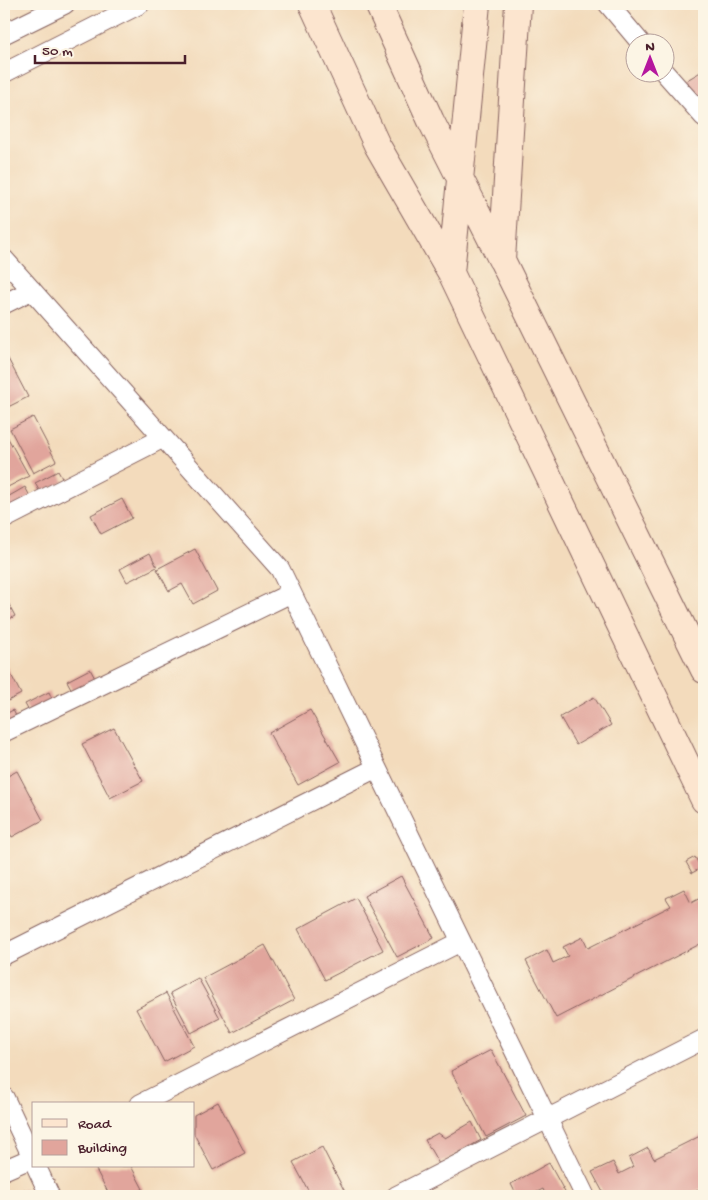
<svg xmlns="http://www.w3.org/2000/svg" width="708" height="1200" viewBox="0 0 708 1200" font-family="'Gochi Hand',sans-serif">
<rect width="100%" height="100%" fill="#fcf5e5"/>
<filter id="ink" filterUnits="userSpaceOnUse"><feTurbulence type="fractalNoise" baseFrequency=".02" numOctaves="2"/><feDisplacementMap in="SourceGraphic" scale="10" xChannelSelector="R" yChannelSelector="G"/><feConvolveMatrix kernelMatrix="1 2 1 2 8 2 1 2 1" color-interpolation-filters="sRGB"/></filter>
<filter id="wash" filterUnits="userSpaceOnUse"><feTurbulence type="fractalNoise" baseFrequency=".0096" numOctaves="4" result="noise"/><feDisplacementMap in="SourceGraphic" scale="20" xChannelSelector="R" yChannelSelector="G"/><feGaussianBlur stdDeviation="1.12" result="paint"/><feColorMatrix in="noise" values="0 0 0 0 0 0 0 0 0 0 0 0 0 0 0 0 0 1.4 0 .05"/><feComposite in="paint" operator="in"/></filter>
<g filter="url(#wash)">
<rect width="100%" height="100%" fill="#f3dbbc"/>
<g id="blocks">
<path fill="#e1a59c" d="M704,70V108L694,96L687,80Z
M4,351L28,397L4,409Z
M33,417L56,461L33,473L10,429Z
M4,431L29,476L4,489Z
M58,471L64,482L41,494L35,483Z
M25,487L31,498L9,510L4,499Z
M122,499L132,518L101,534L91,515Z
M195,549L217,591L193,604L182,584L169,591L157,569Z
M150,553L157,567L127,582L120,569Z
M4,595L15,616L4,622Z
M4,661L21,694L4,703Z
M90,669L97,682L74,694L67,681Z
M49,692L54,703L31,715L25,704Z
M594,697L611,725L576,745L560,717Z
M13,710L18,720L4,727V715Z
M310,710L340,762L298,785L269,733Z
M114,728L143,781L110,798L82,744Z
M17,771L43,820L12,837L4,822V778Z
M695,857L701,868L692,873L686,862Z
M401,876L434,938L397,957L364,896Z
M684,889L691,903L704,896V942L556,1018L526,961L547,950L553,963L568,956L563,947L583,937L588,948L671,906L666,898Z
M356,898L383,950L325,980L298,929Z
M265,945L294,1000L232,1033L203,978Z
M198,978L220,1018L191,1033L170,993Z
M166,993L194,1046L164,1062L136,1009Z
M491,1050L526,1116L486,1137L451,1071Z
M218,1102L245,1153L213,1170L194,1134V1115Z
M472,1122L481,1140L439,1164L425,1140L438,1133L445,1138Z
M704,1134V1187L687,1196H605L592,1172L613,1162L619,1174L633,1167L629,1158L648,1148L654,1159Z
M322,1147L346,1194L341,1196H311L293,1162Z
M549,1163L567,1196H546L543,1189L529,1196H517L511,1184Z
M94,1166H131L143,1189L130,1196H110Z
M25,1189L29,1196H10Z"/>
</g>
</g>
<g filter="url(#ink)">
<use href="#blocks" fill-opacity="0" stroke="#85615e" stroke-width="1"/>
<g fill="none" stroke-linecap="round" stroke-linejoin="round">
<g stroke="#85615e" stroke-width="21">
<path id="street" d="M608,4L640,42
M4,34L65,4
M664,72L704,117
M4,73L140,4
M4,259L280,569L585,1196
M4,304L32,290
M4,519L163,438
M4,732L291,593
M4,955L376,768
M4,1097L34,1161
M140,1104L460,942
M36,1166L50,1196
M4,1170L34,1157
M396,1196L704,1039"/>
</g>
<g stroke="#85615e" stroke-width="28">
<path id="secondary" d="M312,4L377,145L451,273
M378,4L431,121L501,259
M477,4L451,273L704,800
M518,4L502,260L704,670"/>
</g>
<use href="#street" stroke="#fff" stroke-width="19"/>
<use href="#secondary" stroke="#fce5cf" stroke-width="26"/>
</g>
</g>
<rect width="708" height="1200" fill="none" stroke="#fcf5e5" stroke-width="20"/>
<rect x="32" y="1102" width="162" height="65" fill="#fcf5e5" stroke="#b59f9b"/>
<rect x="42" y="1119" width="25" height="8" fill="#fce5cf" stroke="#b59f9b"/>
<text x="78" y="1128" font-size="15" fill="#4a1f2b">Road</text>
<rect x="42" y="1140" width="25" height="15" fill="#e1a59c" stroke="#b59f9b"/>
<text x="78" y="1152" font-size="15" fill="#4a1f2b">Building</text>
<g transform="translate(650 58)"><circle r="24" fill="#fcf5e5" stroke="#b59f9b"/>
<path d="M0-4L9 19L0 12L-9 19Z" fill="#b5179e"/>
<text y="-8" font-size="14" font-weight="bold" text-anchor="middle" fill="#4a1f2b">N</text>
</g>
<path d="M35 55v8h150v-8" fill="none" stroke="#4a1f2b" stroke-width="2.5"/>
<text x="42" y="55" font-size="15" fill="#4a1f2b" stroke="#fcf5e5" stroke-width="4" paint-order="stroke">50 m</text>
</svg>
